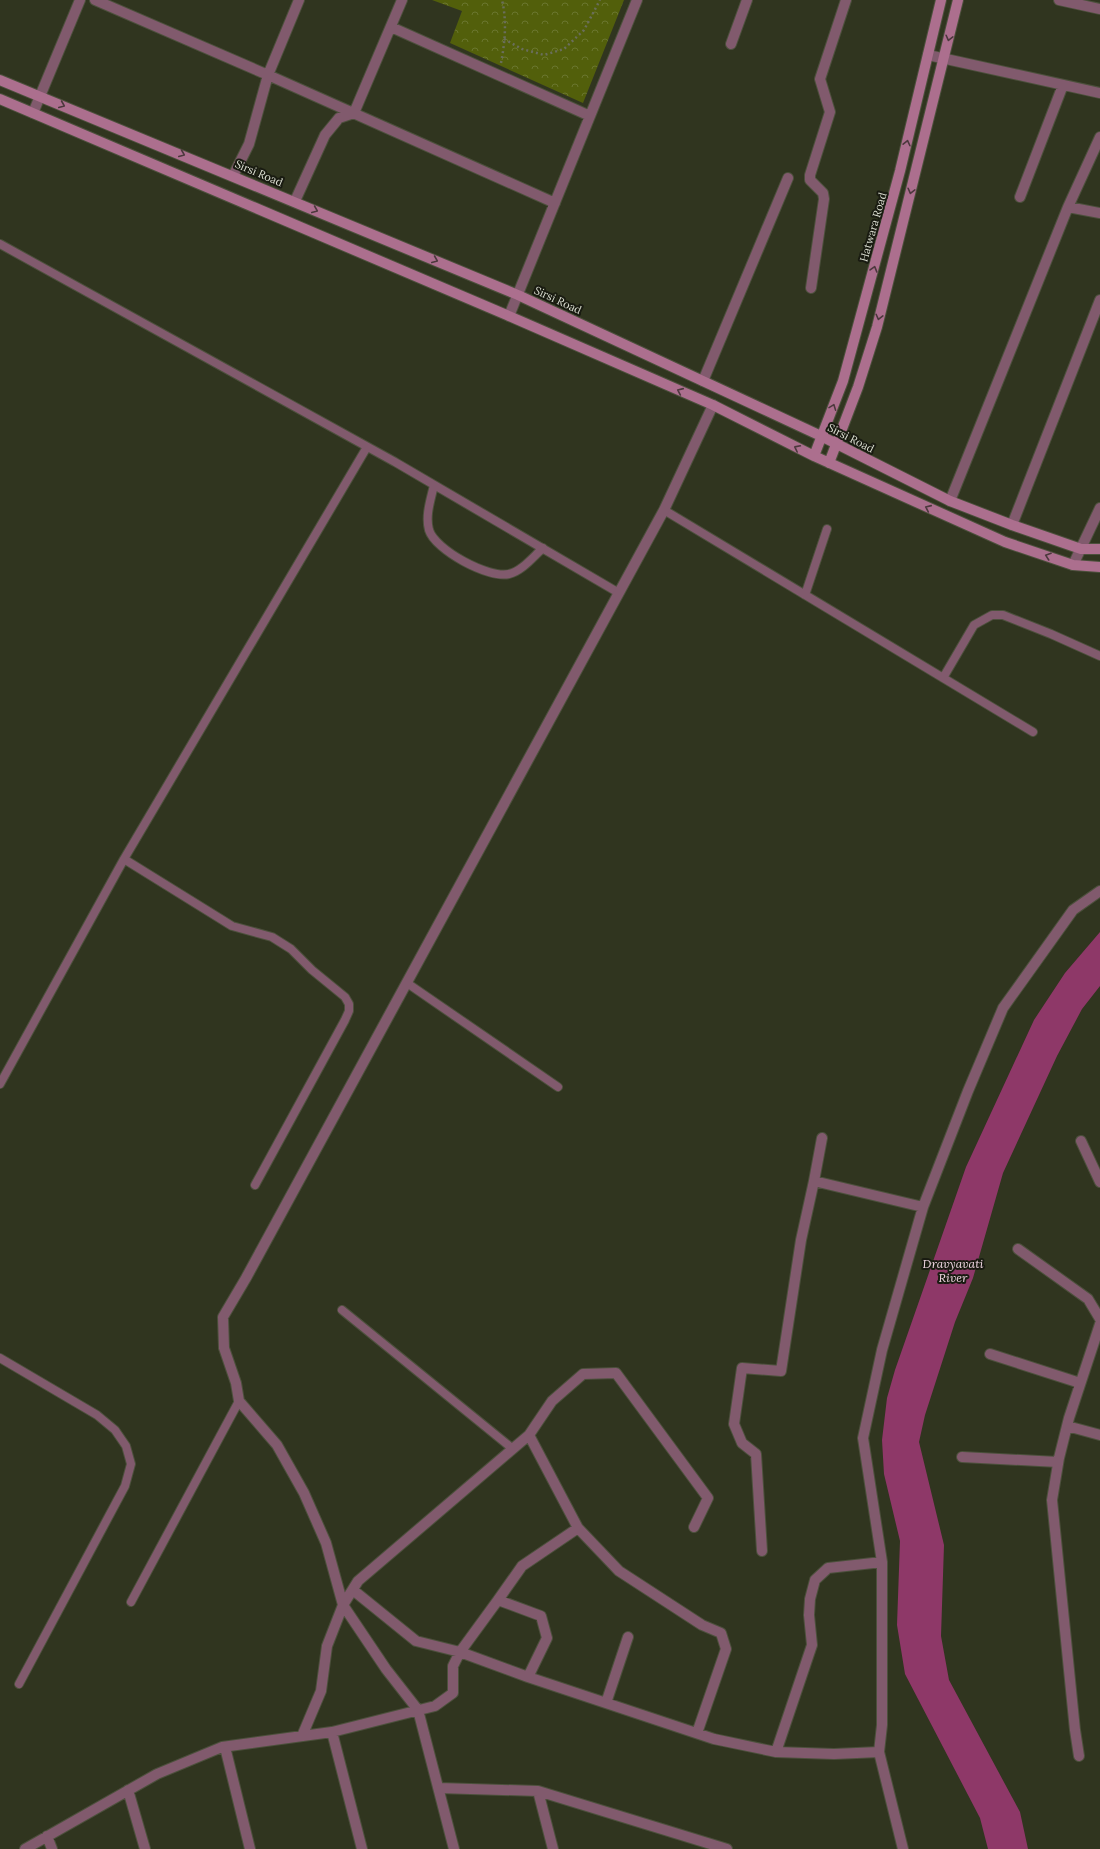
<svg xmlns="http://www.w3.org/2000/svg" width="1100" height="1849" viewBox="0 0 1100 1849" font-family="Lora,serif">
<defs>
<pattern id="park-crowns" width="20" height="18" patternUnits="userSpaceOnUse"><rect width="20" height="18" fill="#525f0b"/><path d="M2 6a3 3 0 1 1 6 0M12 15a3 3 0 1 1 6 0" fill="none" stroke="#6a762e"/></pattern>
</defs>
<rect width="100%" height="100%" fill="#30351f"/>
<path fill="url(#park-crowns)" d="M432,0H624L583,103L450,43L462,11Z"/>
<path fill="#8e3868" d="M1100,932V986L1082,1009L1057,1056L1003,1173L973,1278L955,1322L925,1415L919,1442L944,1545L941,1636L949,1680L1020,1812L1028,1849H988L980,1818L905,1674L897,1625L900,1541L884,1474L882,1440L887,1398L895,1370L966,1167L1034,1020L1065,973Z"/>
<g fill="none" stroke-linecap="round" stroke-linejoin="round">
<g stroke="#4c503c" stroke-width="10">
<path id="lane" d="M0,244L395,462L619,593
M434,485C431,499 425,515 429,530C435,550 489,579 509,574C522,571 533,557 543,548
M664,510L1033,732
M805,595L827,529
M943,678L974,625L992,615H1003L1051,634L1100,656
M124,859L232,926L272,937L291,949L312,970L345,997L349,1004V1011L345,1020L255,1185
M407,983L558,1087
M0,1084L124,859L367,447
M342,1310L513,1449
M0,1358L97,1415L115,1430L126,1446L131,1464L125,1486L19,1684
M131,1602L239,1401"/>
</g>
<g stroke="#4c503c" stroke-width="12">
<path id="street" d="M95,0L268,75L299,0
M1059,0L1100,9
M391,27L590,116
M731,44L747,0
M928,55L1100,93
M33,113L80,0
M233,176L249,144L268,75L555,203
M1020,197L1063,85
M295,201L325,135L339,118L354,113L402,0
M1068,207L1100,213
M811,288L824,199L823,193L810,180V175L830,112L820,79L846,0
M509,316L637,0
M703,381L788,178
M950,501L1068,207L1100,137
M1012,525L1100,300
M1073,565L1100,508
M1081,1141L1100,1182
M814,1181L822,1138
M1018,1249L1088,1299L1100,1319
M990,1354L1080,1383
M1067,1426L1100,1435
M529,1435L552,1401L583,1374L616,1373L708,1498L694,1527
M962,1457L1058,1462
M578,1528L619,1571L702,1625L721,1633L726,1649L697,1733
M762,1551L756,1454L742,1443L734,1424L742,1368L781,1371L801,1240L814,1181L923,1207
M528,1677L714,1739L776,1752L834,1754L879,1752L903,1849
M606,1703L628,1637
M332,1732L362,1849
M302,1736L321,1691L327,1646L343,1605L326,1543L304,1493L277,1445L239,1401L236,1383L224,1348L223,1317L246,1278L664,510L713,405
M225,1747L250,1849
M776,1752L812,1645L809,1615L810,1599L815,1580L828,1568L882,1562
M879,1752L882,1725V1562L863,1438L882,1350L923,1207L968,1091L1003,1008L1073,910L1100,891
M1079,1756L1075,1730L1052,1500L1059,1458L1069,1418L1100,1324
M439,1788L538,1791L727,1849
M128,1790L145,1849
M538,1791L553,1849
M47,1836L52,1849
M25,1849L157,1774L222,1747L332,1732L435,1706L453,1693V1666L460,1652L498,1600L541,1616L547,1638L528,1677L460,1652L416,1641L353,1590
M454,1849L418,1710L386,1669L343,1605L358,1581L529,1435L578,1528L522,1566L498,1600"/>
</g>
<g stroke="#4c503c" stroke-width="12">
<path id="secondary" d="M0,80L518,295L821,436L950,501L1012,525L1081,549H1100
M0,99L509,316L713,405L814,456L1005,542L1073,565L1100,567
M814,456L843,381L900,171L941,0
M829,463L858,387L877,327L958,0"/>
</g>
<path stroke="#6a6e5b" stroke-width="2.5" stroke-dasharray="2 3" stroke-linecap="butt" d="M504,39L522,49L544,55L564,49L584,30L600,0
M501,63C505,42 507,21 502,0"/>
<use href="#lane" stroke="#815a6d" stroke-width="8"/>
<use href="#street" stroke="#815a6d" stroke-width="10"/>
<use href="#secondary" stroke="#ac6f8e" stroke-width="10"/>
</g>
<defs><path id="oneway-chevron" d="M-2-3.5L2.5 0L-2 3.5" fill="none" stroke-width="1.6" stroke-linecap="round" stroke-linejoin="round"/></defs>
<g stroke="#4c383d">
<use href="#oneway-chevron" transform="translate(949 38) rotate(104)"/>
<use href="#oneway-chevron" transform="translate(62 105) rotate(23)"/>
<use href="#oneway-chevron" transform="translate(907 143) rotate(-77)"/>
<use href="#oneway-chevron" transform="translate(182 154) rotate(23)"/>
<use href="#oneway-chevron" transform="translate(911 191) rotate(104)"/>
<use href="#oneway-chevron" transform="translate(315 210) rotate(23)"/>
<use href="#oneway-chevron" transform="translate(435 260) rotate(23)"/>
<use href="#oneway-chevron" transform="translate(874 269) rotate(-74)"/>
<use href="#oneway-chevron" transform="translate(879 317) rotate(104)"/>
<use href="#oneway-chevron" transform="translate(680 391) rotate(-156)"/>
<use href="#oneway-chevron" transform="translate(833 407) rotate(-69)"/>
<use href="#oneway-chevron" transform="translate(797 448) rotate(-153)"/>
<use href="#oneway-chevron" transform="translate(928 508) rotate(-156)"/>
<use href="#oneway-chevron" transform="translate(1048 556) rotate(-161)"/>
</g>
<g text-anchor="middle" dominant-baseline="central" stroke-width="4" stroke-linejoin="round" paint-order="stroke">
<g font-size="11" fill="#dcdfd2" stroke="#191b11">
<text transform="translate(259 173) rotate(23)">Sirsi Road</text>
<text transform="translate(873 227) rotate(-74)">Hatwara Road</text>
<text transform="translate(558 300) rotate(25)">Sirsi Road</text>
<text transform="translate(851 438) rotate(27)">Sirsi Road</text>
</g>
<g font-size="12" font-style="italic" fill="#f0d6e2" stroke="#191b11">
<text x="953" y="1263">Dravyavati<tspan x="953" dy="14">River</tspan></text>
</g>
</g>
</svg>
